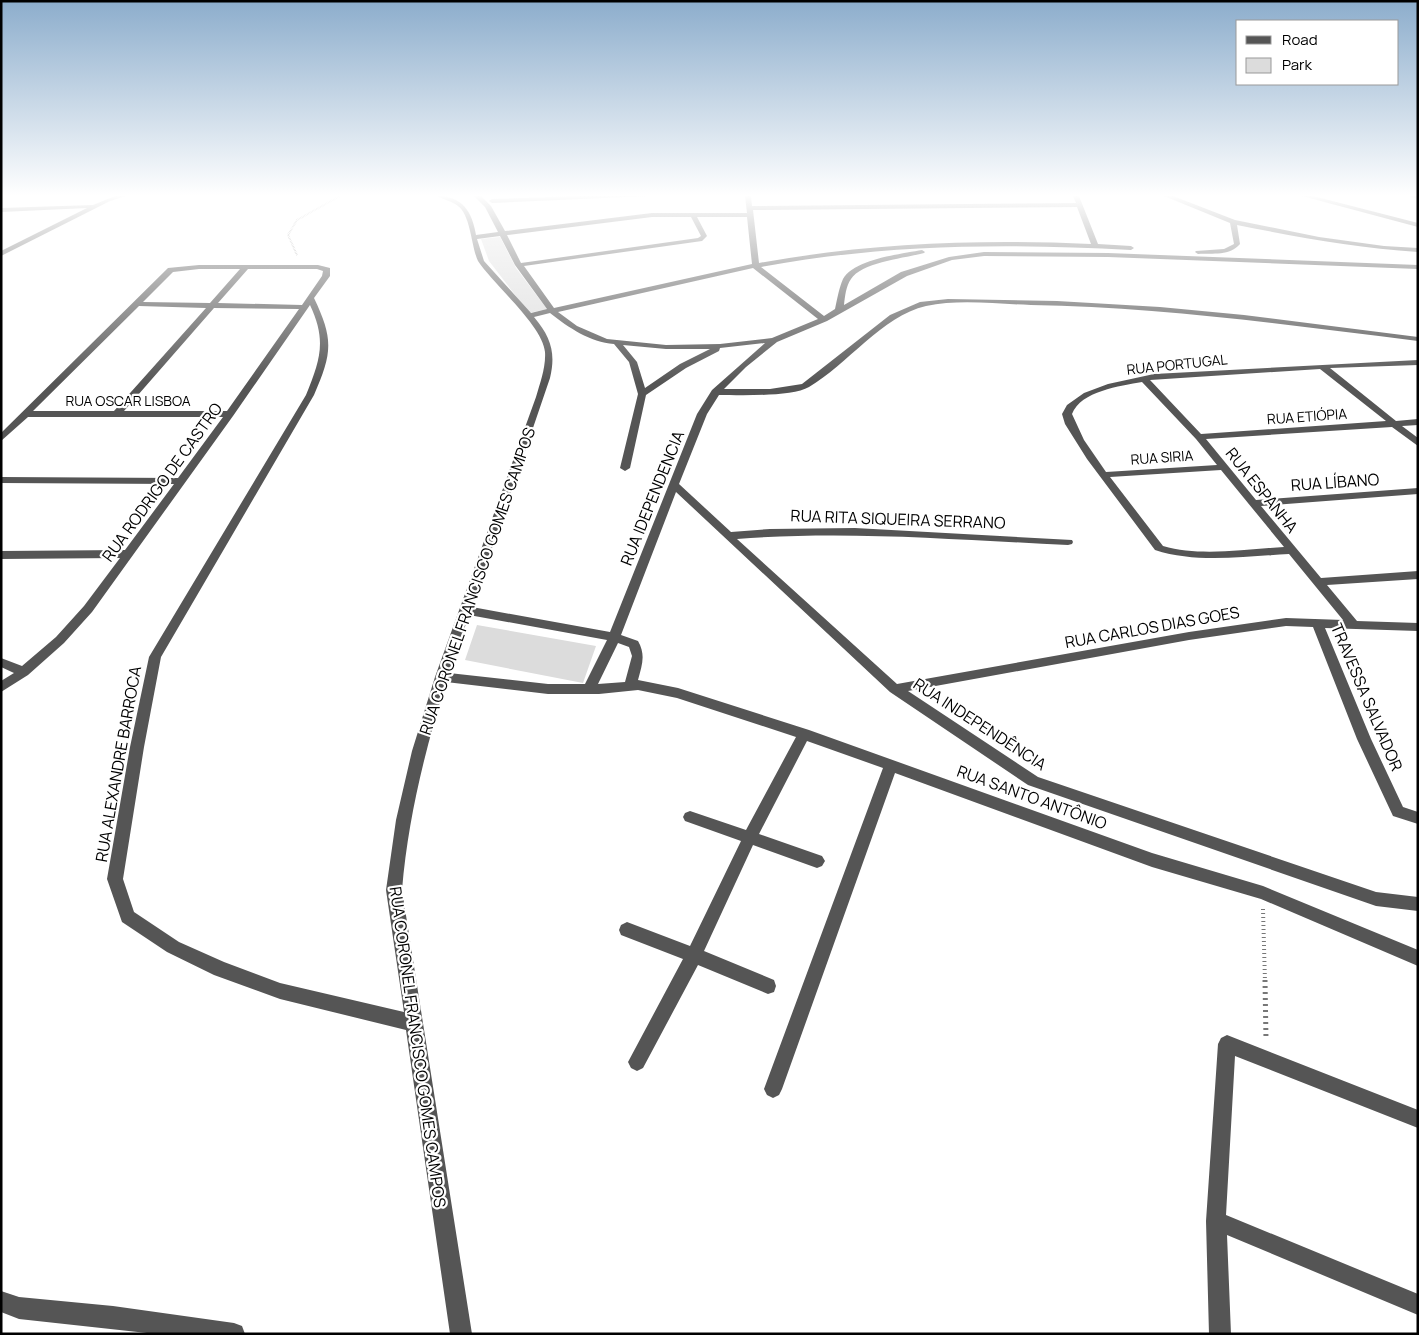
<svg xmlns="http://www.w3.org/2000/svg" width="1419" height="1335" viewBox="0 0 1419 1335" font-family="Manrope,sans-serif">
<rect width="100%" height="100%" fill="#fff"/>
<path fill="#dcdcdc" d="M500,237L516,268L547,309L529,313L489,261L481,239Z
M477,625L596,646L583,683L465,660Z"/>
<g fill="none" stroke-linecap="round" stroke-linejoin="round">
<path stroke="#777" stroke-width="2" stroke-dasharray="0.5 1" stroke-linecap="butt" d="M297,255L288,235L297,220L340,196"/>
<path stroke="#777" stroke-width="4" stroke-dasharray="1 3" stroke-linecap="butt" d="M1263,909L1265,982"/>
<path stroke="#777" stroke-width="5" stroke-dasharray="2 4" stroke-linecap="butt" d="M1265,980L1266,1040"/>
<path fill="#555" fill-rule="evenodd" d="M115,196H126L110,201L1,256V251L87,208L1,212V208L93,205Z
M437,196C462,196 472,211 476,235L498,232L485,207L474,196H481L491,206L505,231L652,213H747L745,196H751L752,206L1076,203L1073,196H1079L1098,244L1131,246L1134,248L1131,250C1007,243 883,244 761,267L824,316L835,309C837,300 839,288 843,279C854,259 901,254 922,250L925,252L924,253C906,258 862,262 851,279C846,286 845,296 844,305L901,272L949,257L984,252L1108,253L1418,265V269L1108,257L984,256L952,260L907,276L827,321L777,342L746,367L724,389H770L802,384L890,315L920,302L948,299L1057,301L1160,307L1244,315L1418,337V341C1289,325 1161,307 1031,305C997,304 959,299 926,306C882,316 847,365 809,387C792,397 740,395 719,395L707,414L679,484L731,532L770,529L855,528L1072,540L1073,542L1072,544L1068,545C958,540 848,530 737,539L897,684L1189,632L1286,618L1343,620L1289,554C1245,556 1198,564 1155,550L1087,459L1065,424L1062,414L1067,405L1084,393L1108,384L1154,374L1418,360V365L1330,368L1396,421L1418,419V425L1402,426L1418,438V446L1392,427L1206,439L1256,500L1418,488V494L1261,506L1321,578L1418,571V579L1327,585L1357,621L1418,623V631L1325,628L1371,739L1403,807L1418,812V824L1393,816L1357,739L1313,627L1286,626L1189,640L908,691L1038,777L1376,892L1418,897V911L1376,906L1028,785L890,692L676,492L621,635L638,641C646,655 642,665 638,680L678,688L809,730L1152,853L1263,886L1418,950V966L1261,899L1152,867L895,773L782,1089L779,1095L773,1098L767,1095L764,1089L883,768L807,741L759,834L822,856L825,861L822,866L817,868L753,845L704,951L774,980L776,986L774,992L768,994L698,965L643,1068L637,1071L631,1068L628,1062L683,959L621,935L619,930L621,925L627,922L690,946L741,841L685,821L683,817L685,813L690,811L746,830L796,737L677,698L638,690L599,694H548L446,682C425,751 408,818 402,890L472,1334H450L406,1030L280,999L214,975L167,952L122,922L107,879L130,747L149,657L306,395C320,360 327,341 310,305L233,416L92,612L64,643L28,675L1,692V681L14,673L1,667V658L22,666L56,637L84,606L120,558L1,559V551L125,550L174,484L1,483V477L178,478L223,417H28L1,441V433L168,268L199,265H318L330,268V276L314,298C334,340 332,353 314,395L161,657L144,747L123,879L134,912L179,942L224,962L280,983L404,1012L386,890L396,820L412,751L435,677L536,397C540,383 546,367 545,352C543,326 494,285 478,261C471,246 471,216 458,206C452,201 444,200 437,196ZM1077,207L1091,244C980,239 869,243 759,263L753,210ZM652,217H691L701,236L698,238L521,263L507,235ZM697,217H747L752,264L554,308L524,266L702,241L707,236ZM500,236L515,265L547,309L531,313L484,261L477,239ZM753,268L818,319L772,338L720,344L666,345L607,339L577,326L558,312ZM199,269H240L210,303L143,302L173,272ZM248,269H317L323,271L322,276L302,305L218,303ZM139,306L206,308L114,411H33ZM214,308L299,309L227,411H124ZM550,313C569,328 590,342 614,344L629,362L638,394L620,468L625,471L630,468L646,395L686,368L719,351L720,348L765,343L712,390L697,414L610,632L472,607L550,378C556,353 551,337 534,317ZM623,345L666,349H710L680,364L645,388L637,362ZM1320,369L1386,421L1201,434L1150,380ZM1142,382L1196,439L1217,465L1106,472L1084,440L1072,414C1081,391 1120,386 1142,382ZM1221,470L1284,547C1245,549 1201,557 1163,546L1110,477ZM469,615L607,640L585,684H548L449,673ZM618,643L629,647L632,656L625,682L598,684Z
M581,196H647L492,203L489,201L492,199Z
M1164,196H1173L1235,220L1319,237L1384,246L1418,248V252C1356,248 1297,237 1237,225L1240,244C1230,256 1213,253 1198,254L1195,252L1196,251L1224,249L1234,244L1230,223Z
M1302,196H1313L1418,223V227Z
M1410,196H1418V199L1411,197Z
M1227,1035L1418,1110V1128L1235,1056L1226,1215L1418,1294V1315L1227,1235L1231,1334H1209L1206,1221L1218,1044L1221,1038Z
M1,1291L19,1297L113,1306L234,1323L242,1326L245,1334H156L19,1319L1,1312Z"/>
</g>
<linearGradient id="sky" x2="0" y2="1"><stop stop-color="#8cadcc"/><stop offset="0.51" stop-color="#fff"/><stop offset="1" stop-color="#fff" stop-opacity="0"/></linearGradient>
<rect width="1419" height="383" fill="url(#sky)"/>
<g text-anchor="middle" dominant-baseline="central" stroke-width="4.5" stroke-linejoin="round" paint-order="stroke">
<g font-size="14" fill="#000" stroke="#fff">
<text transform="translate(1177 364) rotate(-6)">RUA PORTUGAL</text>
<text x="128" y="400">RUA OSCAR LISBOA</text>
<text transform="translate(1307 416) rotate(-4)">RUA ETIÓPIA</text>
<text transform="translate(1162 457) rotate(-4)">RUA SIRIA</text>
</g>
<g font-size="16" fill="#000" stroke="#fff">
<text transform="translate(162 482) rotate(-54)">RUA RODRIGO DE CASTRO</text>
<text transform="translate(1335 482) rotate(-4)">RUA LÍBANO</text>
<text transform="translate(1262 490) rotate(51)">RUA ESPANHA</text>
<text transform="translate(652 498) rotate(-68)">RUA IDEPENDENCIA</text>
<text transform="translate(898 519) rotate(2)">RUA RITA SIQUEIRA SERRANO</text>
<text transform="translate(477 581) rotate(-71)">RUA CORONEL FRANCISCO GOMES CAMPOS</text>
<text transform="translate(1152 627) rotate(-10)">RUA CARLOS DIAS GOES</text>
<text transform="translate(1367 697) rotate(67)">TRAVESSA SALVADOR</text>
<text transform="translate(980 724) rotate(33)">RUA INDEPENDÊNCIA</text>
<text transform="translate(118 764) rotate(-80)">RUA ALEXANDRE BARROCA</text>
<text transform="translate(1032 797) rotate(20)">RUA SANTO ANTÔNIO</text>
<text transform="translate(418 1047) rotate(82)">RUA CORONEL FRANCISCO GOMES CAMPOS</text>
</g>
</g>
<rect width="1419" height="1335" fill="none" stroke="#000000" stroke-width="5"/>
<rect x="1236" y="20" width="162" height="65" fill="#ffffff" stroke="#999999"/>
<rect x="1246" y="36" width="25" height="8" fill="#555555" stroke="#999999"/>
<text x="1282" y="45" font-size="15" fill="#000000">Road</text>
<rect x="1246" y="58" width="25" height="15" fill="#dcdcdc" stroke="#999999"/>
<text x="1282" y="70" font-size="15" fill="#000000">Park</text>
</svg>
